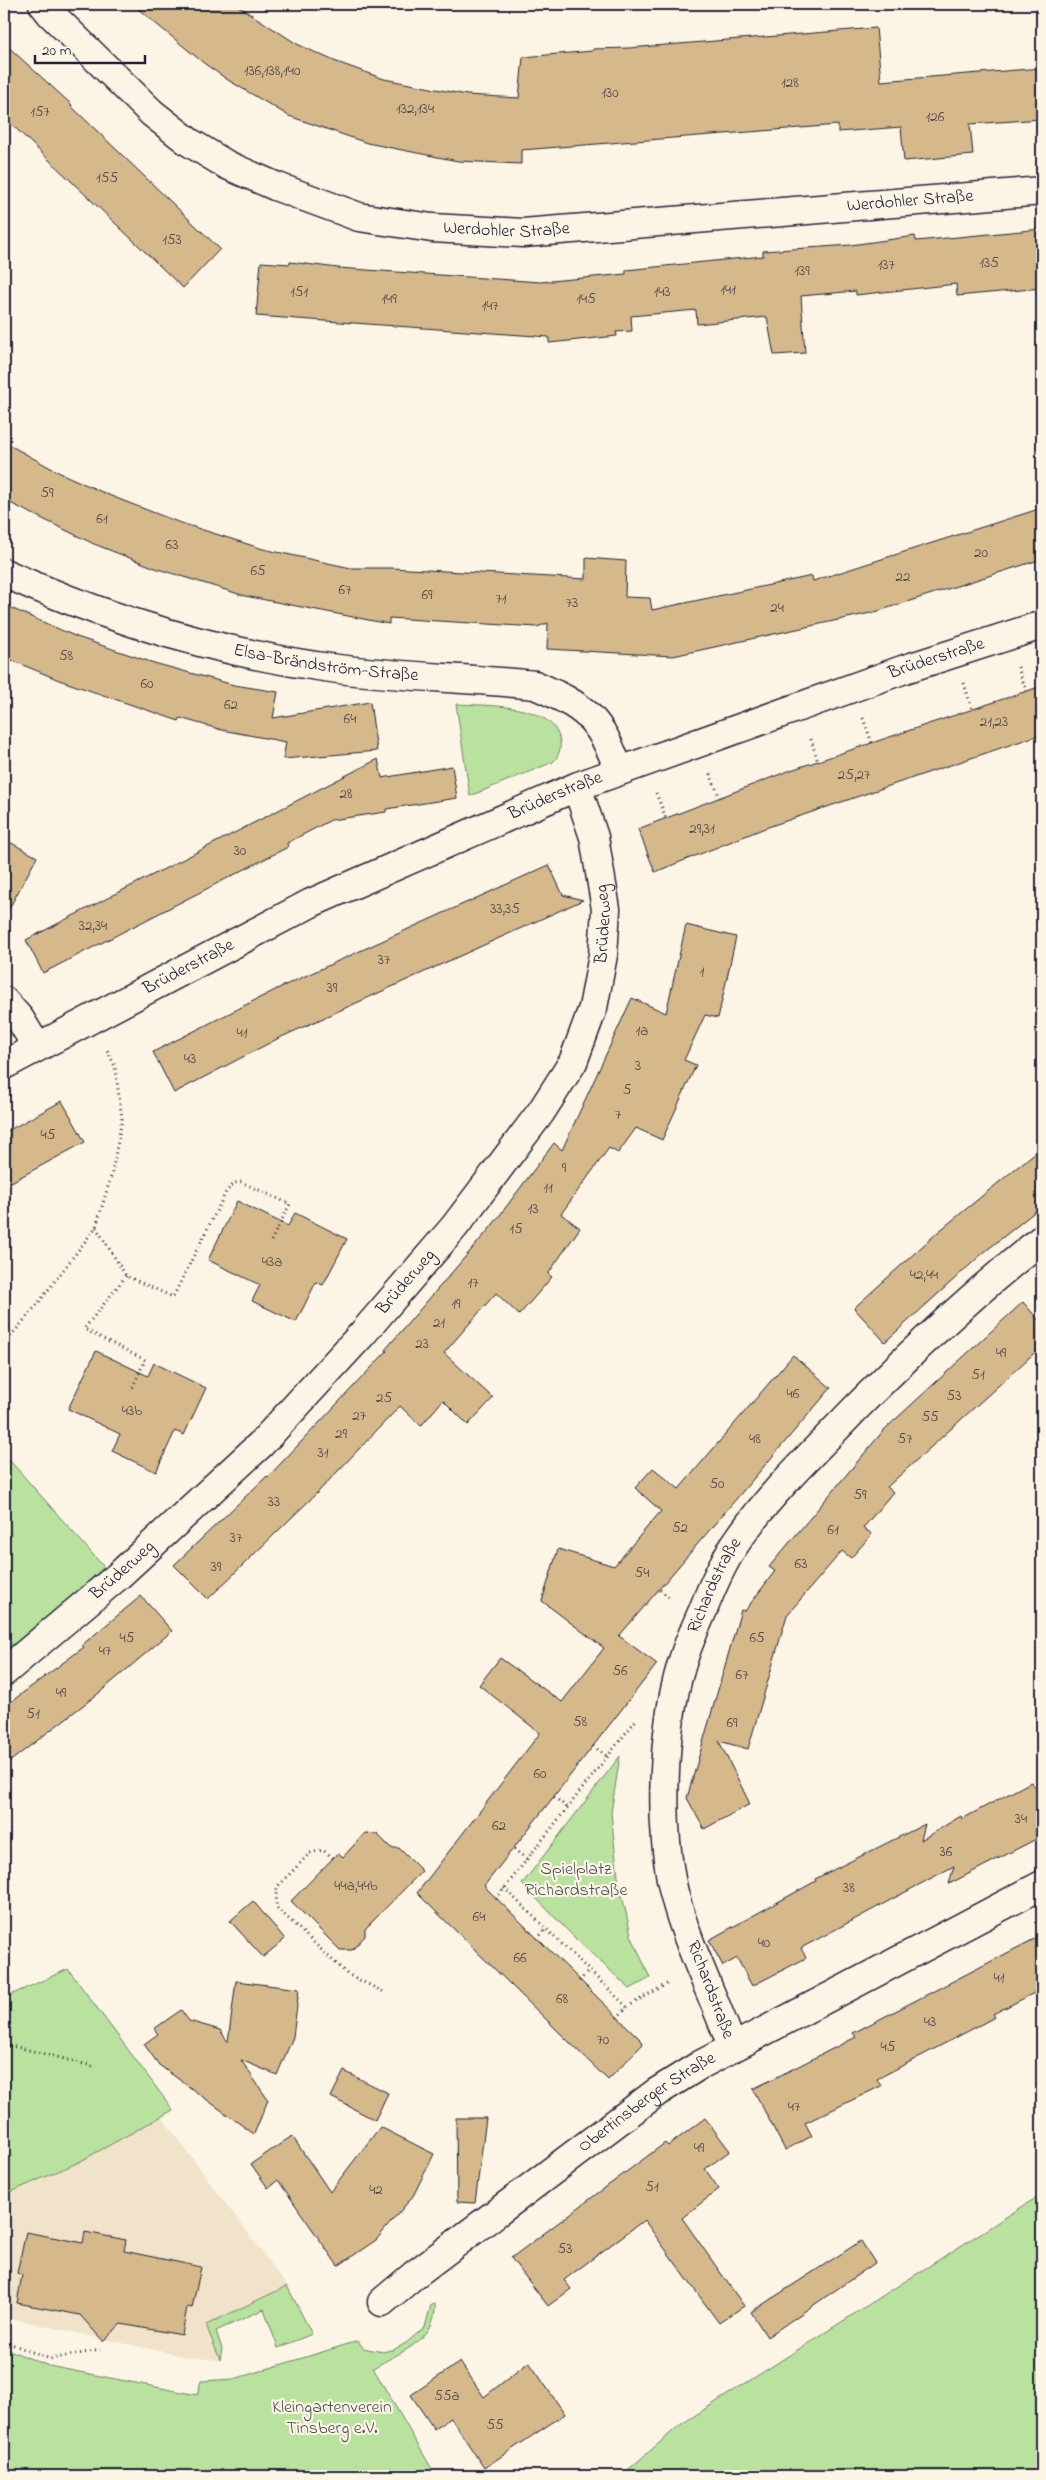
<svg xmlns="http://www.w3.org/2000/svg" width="1046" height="2480" viewBox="0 0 1046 2480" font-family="'Indie Flower',sans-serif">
<rect width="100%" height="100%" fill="#fcf5e5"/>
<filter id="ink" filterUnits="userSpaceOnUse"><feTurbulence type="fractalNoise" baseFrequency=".02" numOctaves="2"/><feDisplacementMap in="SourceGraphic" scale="10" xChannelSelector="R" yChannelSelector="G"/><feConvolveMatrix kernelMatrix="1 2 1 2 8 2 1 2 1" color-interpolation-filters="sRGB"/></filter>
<g filter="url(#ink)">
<path fill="#f0e3ca" d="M161,2116L287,2286L206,2325L220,2360L186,2357L4,2317V2195L79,2162Z"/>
<path fill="#b9e29e" stroke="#6e826c" d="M456,704C486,706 553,702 560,741C561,749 559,756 553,762L470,796Z
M4,1454L104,1567L73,1595L4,1652Z
M620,1756L611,1813L618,1877L631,1935L650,1978L630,1989L578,1941L522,1884Z
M68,1969L173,2110L79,2162L4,2195V1998Z
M1042,2194V2476H621L680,2425Z
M287,2286L312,2334L278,2348L264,2309L216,2331L222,2349L220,2360L206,2325Z
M435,2304C437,2341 400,2352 373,2368L436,2476H4V2348L49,2366L197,2395L201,2381L234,2379L358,2341L363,2348L383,2352L395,2349L406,2343L425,2327L431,2305Z"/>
<path fill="#d5b98a" stroke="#22223b" d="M132,4H235L297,44L334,61L384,79L467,95L519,98L523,57L593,51V49L629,48L876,28L881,81L1042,68V119L970,124L973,155L904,161L901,127L838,132V125L521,150V164L458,161L367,143L289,116L228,80L205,64Z
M4,43L72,105L71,106L220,249L183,288L4,117Z
M1042,229V288L957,296L956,284L856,295V291L801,296L805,353L774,355L767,317L697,324L696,310L631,316L632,331L616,332L617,336L549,343V337L256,316L261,262L290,264V262L338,268L540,282L626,274V270L763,256V251L851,245L915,236L916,241Z
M4,442L58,472L111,496L178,522L263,549L351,568H391L586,579V558L626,561L625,597L650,598L652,610L812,576L813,581L1042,508V559L875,612L673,656L547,649L548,623L537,627L389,618V624L245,596L158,569L94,544L4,500Z
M4,605L77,637L154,663L234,685L278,692L273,718L370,702L377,751L283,759L286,742L222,730L180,718L179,721L59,680L4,657Z
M1042,686V734L765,828L655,872L638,829L791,770Z
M378,759L382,778L452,766L457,798L386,809V812L331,820L287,843L288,847L43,973L26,940Z
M4,839L37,857L4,918Z
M549,865L563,895L583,900L277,1039L174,1093L153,1052L281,987Z
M686,925L736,937L718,1018L705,1015L684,1060L696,1065L662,1140L636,1128L618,1153L609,1148L561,1214L580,1228L548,1274L552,1277L519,1315L496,1293L444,1353L493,1398L468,1425L443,1400L421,1426L400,1406L318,1492L208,1599L174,1565L267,1476L268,1477L387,1351L385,1350L491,1227L554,1143L562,1150L632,998L666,1013Z
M62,1101L85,1142L4,1186V1133Z
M1042,1147V1206L982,1254L885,1342L854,1308L938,1232Z
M237,1201L288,1226L295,1213L347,1239L323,1285L316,1282L296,1322L252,1301L260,1285L208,1260Z
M1023,1302L1042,1324V1346L887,1487L893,1492L863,1528L872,1534L851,1558L842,1551L787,1615L748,1749L719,1741L750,1804L704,1829L687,1798L741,1610L745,1611L775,1571L769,1567L884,1430Z
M96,1351L148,1376L154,1363L206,1388L184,1435L175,1431L156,1472L112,1451L120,1434L68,1409Z
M793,1355L831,1388L619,1636L657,1664L484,1886L642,2041L643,2044L608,2080L417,1893L540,1733L479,1685L500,1658L562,1702L604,1648L542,1601L558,1549L614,1566L661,1511L635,1488L653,1468L679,1489Z
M141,1596L172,1631L99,1693L4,1766V1699L8,1704L84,1647L82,1645Z
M1031,1782L1042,1794V1836L949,1884L954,1866L801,1948L806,1958L752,1986L737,1958L723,1966L709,1940L816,1881L815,1879L925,1824L921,1840L961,1816L962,1819Z
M365,1833L377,1834L391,1848H399L422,1871L365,1929V1936L352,1950H340L291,1901L338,1853L343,1857Z
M253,1901L285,1939L263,1957L230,1921Z
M1042,1935V1989L993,2014L995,2017L877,2079L881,2086L805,2123L812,2136L785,2150L753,2089L856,2037L853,2033Z
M236,1981L299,1989L293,2037L277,2075L241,2060L268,2100L254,2134L159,2065L144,2044L158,2034L154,2029L181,2010L189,2021L220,2030L228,2042Z
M344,2071L388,2093L375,2120L331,2097Z
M456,2118H486L475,2203L457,2202Z
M705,2118L730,2151L705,2169L719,2189L682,2218L744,2306L719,2323L644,2220L564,2280L571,2289L548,2306L511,2258L665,2143L668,2146Z
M380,2127L434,2154L413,2196L376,2240L338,2266L278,2180L268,2188L251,2164L292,2136L330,2192Z
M26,2232L83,2243L85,2232L126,2240L124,2251L201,2267L192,2308L187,2307L182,2335L121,2324L103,2341L80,2315L17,2303L22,2275L17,2273Z
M861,2241L875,2263L767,2337L751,2312Z
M460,2362L484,2397L529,2362L565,2414L484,2468L451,2418L434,2429L411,2395Z"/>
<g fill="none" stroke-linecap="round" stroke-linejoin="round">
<g stroke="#22223b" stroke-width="31">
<g id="minor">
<path id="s1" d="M4,573C110,620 222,654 338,669C403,677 469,678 535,685C585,707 600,717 619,771"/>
<path d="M4,1001L20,1019L37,1047"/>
<path id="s2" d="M4,1065L311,903L578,786L905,669L1042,625"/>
<path id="s3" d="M4,1672L117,1577L261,1444L363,1333L455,1226L541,1112L573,1062L593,1008L603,955L606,909L594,837L577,787"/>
<path id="s4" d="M732,2047C713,1993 682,1936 671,1879C659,1814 663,1717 685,1654C690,1639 697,1624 703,1610C713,1584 724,1559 740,1537C772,1491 814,1452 853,1411C913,1350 975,1292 1042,1239"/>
<path id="s5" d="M382,2302L414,2275L657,2092L700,2065L1042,1885"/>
</g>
</g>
<g stroke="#22223b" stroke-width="31">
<g id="tertiary">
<path id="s6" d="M43,4L51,14L152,113L189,142L227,165L275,186L359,217L385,221L432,228L523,233L1042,191"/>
</g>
</g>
<path stroke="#22223b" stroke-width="3" stroke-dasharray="1 4" stroke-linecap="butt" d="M1018,667L1026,691
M964,683L972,709
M863,718L872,743
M811,739L818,762
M710,774L720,798
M656,793L666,818
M96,1227L126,1276L173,1297L226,1192L234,1183L241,1182L290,1204L271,1241
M126,1276L84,1329L145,1360L131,1391
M4,1344L36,1306L96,1227L112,1173L122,1119L115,1066L106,1048
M660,1590L672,1599
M593,1746L608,1757
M554,1797L568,1808
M514,1849L528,1860
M333,1858L323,1850L310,1853L277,1887L276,1907L347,1974L384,1992
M504,1888L627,2007
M496,1899L636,1720
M537,1939L546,1929
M579,1981L589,1971
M617,2018L627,2007L670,1982
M4,2046L17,2047L96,2067
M4,2341L50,2359L100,2350"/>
<use href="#minor" stroke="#fcf5e5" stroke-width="28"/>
<use href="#tertiary" stroke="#fcf5e5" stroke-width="28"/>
</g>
</g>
<g text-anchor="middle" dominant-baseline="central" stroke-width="4.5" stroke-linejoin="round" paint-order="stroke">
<g font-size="15" fill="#4f484f">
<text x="272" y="71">136,138,140</text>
<text x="790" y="83">128</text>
<text x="610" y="93">130</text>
<text x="415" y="109">132,134</text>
<text x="40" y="112">157</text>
<text x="935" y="117">126</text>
<text x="107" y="178">155</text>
<text x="172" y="240">153</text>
<text x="989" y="263">135</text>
<text x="886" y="265">137</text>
<text x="802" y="271">139</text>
<text x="728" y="290">141</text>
<text x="299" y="292">151</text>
<text x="662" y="292">143</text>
<text x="389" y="299">149</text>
<text x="586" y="299">145</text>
<text x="490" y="306">147</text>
<text x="47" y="493">59</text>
<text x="102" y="519">61</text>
<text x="172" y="545">63</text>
<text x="981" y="553">20</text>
<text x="258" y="571">65</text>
<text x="903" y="577">22</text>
<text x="345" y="590">67</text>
<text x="427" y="595">69</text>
<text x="501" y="599">71</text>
<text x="572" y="603">73</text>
<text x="777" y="608">24</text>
<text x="66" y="656">58</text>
<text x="147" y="684">60</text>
<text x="231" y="705">62</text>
<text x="350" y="719">64</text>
<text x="994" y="722">21,23</text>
<text x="854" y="775">25,27</text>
<text x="346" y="794">28</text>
<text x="702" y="829">29,31</text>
<text x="240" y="851">30</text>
<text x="505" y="909">33,35</text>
<text x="93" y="926">32,34</text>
<text x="384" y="960">37</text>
<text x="702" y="972">1</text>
<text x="332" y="988">39</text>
<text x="642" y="1031">1a</text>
<text x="242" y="1033">41</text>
<text x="190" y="1059">43</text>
<text x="638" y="1066">3</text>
<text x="627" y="1090">5</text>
<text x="618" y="1115">7</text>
<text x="48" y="1135">45</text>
<text x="564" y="1168">9</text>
<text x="548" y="1188">11</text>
<text x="533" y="1209">13</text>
<text x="516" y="1229">15</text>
<text x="272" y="1262">43a</text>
<text x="924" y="1275">42,44</text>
<text x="473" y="1283">17</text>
<text x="456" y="1304">19</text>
<text x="439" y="1323">21</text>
<text x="422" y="1344">23</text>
<text x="1001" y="1353">49</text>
<text x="978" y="1375">51</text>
<text x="793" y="1394">46</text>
<text x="954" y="1396">53</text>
<text x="384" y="1398">25</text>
<text x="132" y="1411">43b</text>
<text x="359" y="1416">27</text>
<text x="930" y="1417">55</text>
<text x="341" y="1434">29</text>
<text x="755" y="1439">48</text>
<text x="905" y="1439">57</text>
<text x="323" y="1453">31</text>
<text x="717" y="1484">50</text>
<text x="860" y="1495">59</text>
<text x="274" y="1502">33</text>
<text x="680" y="1528">52</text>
<text x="833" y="1530">61</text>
<text x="236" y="1538">37</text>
<text x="801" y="1564">63</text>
<text x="216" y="1567">39</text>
<text x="642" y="1573">54</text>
<text x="127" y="1638">45</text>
<text x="757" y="1638">65</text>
<text x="105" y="1651">47</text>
<text x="620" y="1671">56</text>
<text x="742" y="1675">67</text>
<text x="61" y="1693">49</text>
<text x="33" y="1714">51</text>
<text x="580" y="1722">58</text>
<text x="732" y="1723">69</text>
<text x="540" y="1774">60</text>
<text x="1021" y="1819">34</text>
<text x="499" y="1826">62</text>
<text x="946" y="1852">36</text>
<text x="356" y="1886">44a,44b</text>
<text x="849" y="1888">38</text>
<text x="479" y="1917">64</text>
<text x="764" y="1943">40</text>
<text x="520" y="1958">66</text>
<text x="999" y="1978">41</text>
<text x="562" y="1999">68</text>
<text x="930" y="2022">43</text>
<text x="603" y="2040">70</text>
<text x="888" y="2047">45</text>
<text x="794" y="2107">47</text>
<text x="699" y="2148">49</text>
<text x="652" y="2187">51</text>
<text x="376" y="2190">42</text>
<text x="565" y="2249">53</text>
<text x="447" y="2396">55a</text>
<text x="495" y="2425">55</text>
</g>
<g font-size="18" fill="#22223b" stroke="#fcf5e5">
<text stroke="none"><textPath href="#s6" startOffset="941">Werdohler Straße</textPath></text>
<text stroke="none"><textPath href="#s6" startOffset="536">Werdohler Straße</textPath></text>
<text stroke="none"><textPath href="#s2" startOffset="1019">Brüderstraße</textPath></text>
<text stroke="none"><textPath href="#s1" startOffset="336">Elsa-Brändström-Straße</textPath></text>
<text stroke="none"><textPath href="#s2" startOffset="614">Brüderstraße</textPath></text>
<text stroke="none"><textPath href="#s3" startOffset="980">Brüderweg</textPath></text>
<text stroke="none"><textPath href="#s2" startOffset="209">Brüderstraße</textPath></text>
<text stroke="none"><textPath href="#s3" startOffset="561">Brüderweg</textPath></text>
<text stroke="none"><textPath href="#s3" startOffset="156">Brüderweg</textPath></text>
<text stroke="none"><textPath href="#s4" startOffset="481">Richardstraße</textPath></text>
<text transform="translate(710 1990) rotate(69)">Richardstraße</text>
<text stroke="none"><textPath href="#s5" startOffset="332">Obertinsberger Straße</textPath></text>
</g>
<g font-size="18" fill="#485254" stroke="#fcf5e5">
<text x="576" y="1870">Spielplatz<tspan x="576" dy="21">Richardstraße</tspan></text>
<text x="332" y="2408">Kleingartenverein<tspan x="332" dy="21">Tinsberg e.V.</tspan></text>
</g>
</g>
<rect width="1046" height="2480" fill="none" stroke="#fcf5e5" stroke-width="20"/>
<rect x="10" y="10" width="1026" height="2460" fill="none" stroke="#22223b" stroke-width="2" filter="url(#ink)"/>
<path d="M35 55v8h110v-8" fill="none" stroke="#22223b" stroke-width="2.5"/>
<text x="42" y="55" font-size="15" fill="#22223b" stroke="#fcf5e5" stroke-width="4" paint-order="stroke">20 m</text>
</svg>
